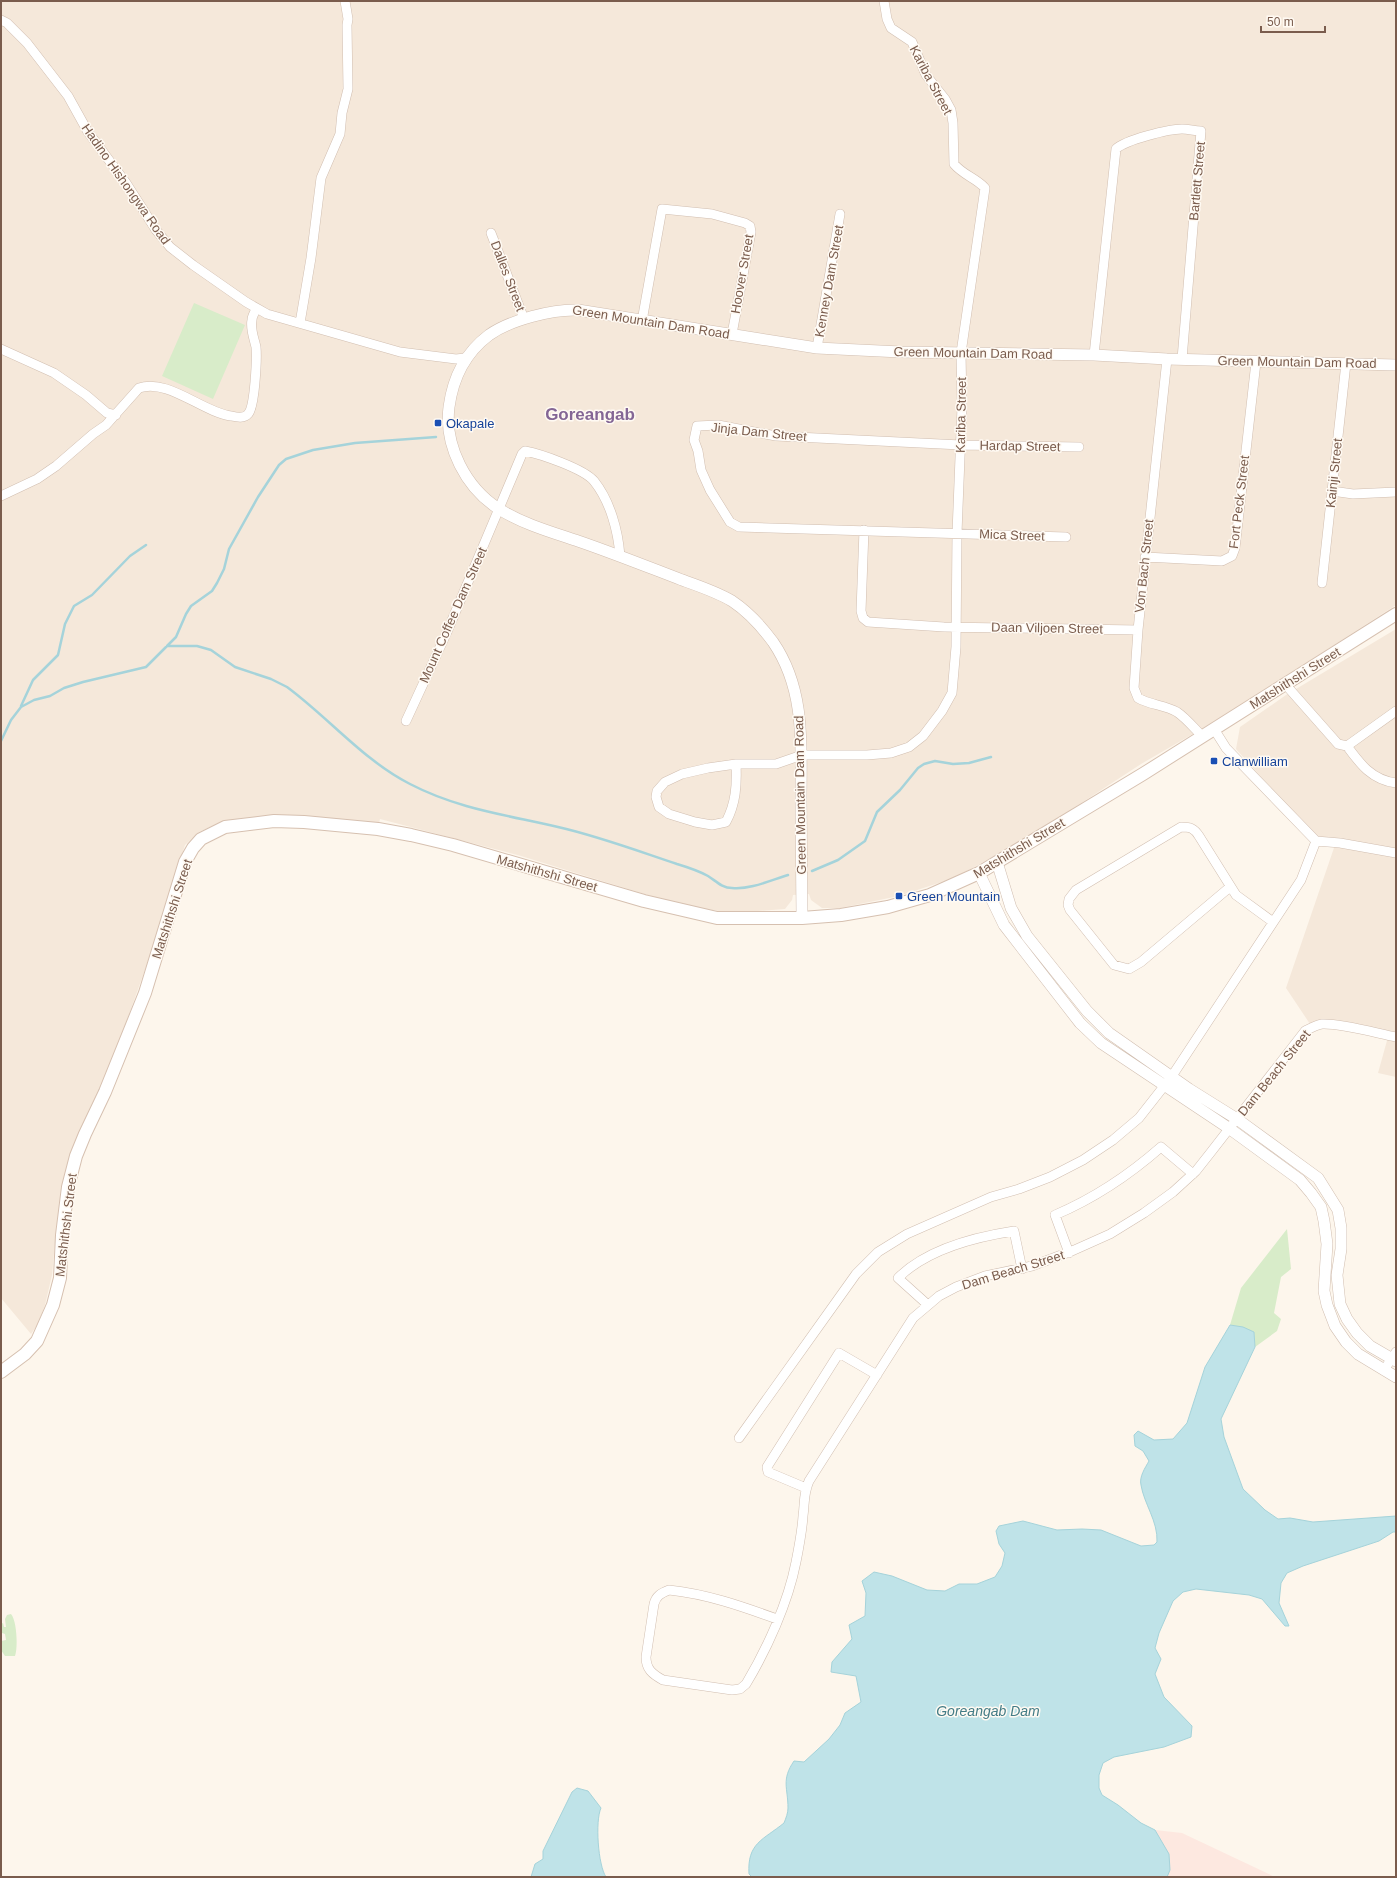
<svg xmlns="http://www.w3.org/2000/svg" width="1397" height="1878" viewBox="0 0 1397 1878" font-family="Helvetica,sans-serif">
<rect width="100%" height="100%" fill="#fdf6ec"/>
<path fill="#f5e8da" d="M1,1H1396V605L1229,713L1141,764L1060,817L998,854L954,878L899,896L840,908H822L811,900L809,894L793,895L792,900L785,909L731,913L706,909L651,896L521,856L380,819L379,823L308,817L227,822L212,826L199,832L185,845L147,964L111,1065L80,1134L63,1181L56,1231L52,1275L45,1305L38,1324L31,1334L1,1298Z
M1396,629V1077L1378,1073L1388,1037L1333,1025L1312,1027L1286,988L1336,842L1315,837L1236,749L1240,727L1286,695Z"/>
<path fill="#fde8e0" d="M1155,1830L1182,1833L1275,1877H1167L1170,1870Z"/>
<path fill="#d8ecc9" d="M194,303L245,325L213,399L162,376Z
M1287,1229L1291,1269L1281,1277L1274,1313L1281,1319L1277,1331L1255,1347L1254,1332L1230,1325L1241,1288Z
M11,1614C17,1621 18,1648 15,1656H5L1,1650V1641L6,1640L5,1634L2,1633L1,1624L3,1623L4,1627H6L5,1619L7,1615Z"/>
<path fill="#bfe3e8" stroke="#a5d3da" d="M1230,1325L1243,1327L1254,1332L1255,1347L1221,1419L1224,1437L1243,1489L1265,1510L1278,1519L1290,1518L1313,1522L1396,1516V1532H1393L1379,1541L1303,1566L1287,1573L1281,1583L1279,1603L1289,1626H1285L1262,1599L1249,1595L1196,1589L1183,1592L1173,1601L1159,1633L1155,1648L1161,1659L1155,1674L1164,1697L1192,1726L1191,1737L1164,1747L1114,1757L1103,1763L1099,1775V1788L1102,1795L1118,1805L1141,1823L1155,1830L1169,1854L1170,1870L1167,1877H752L749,1874C747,1843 763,1840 784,1823C786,1818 788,1813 788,1808C788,1788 781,1780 794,1761L804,1762L829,1739L840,1725L845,1713L861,1702L856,1676L831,1672L832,1662L852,1639L849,1625L865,1616L866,1593L862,1581L874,1572L892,1576L927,1590L945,1591L959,1584H977L995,1577L1002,1566L1005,1553L999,1544L996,1531L999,1526L1023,1521L1057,1530L1082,1529L1101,1530L1141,1546L1154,1545L1157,1542C1158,1521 1144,1504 1141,1485C1139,1477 1145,1468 1149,1461L1143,1451L1135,1446L1134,1435L1138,1431L1154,1440L1173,1439L1187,1423L1205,1367Z
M577,1788L588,1791L601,1808C595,1821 598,1865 606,1877H531L535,1864L543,1859V1851L572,1792Z"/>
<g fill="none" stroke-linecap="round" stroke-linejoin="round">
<path stroke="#a5d3da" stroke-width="2.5" d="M167,646H197L211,650L235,667L271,679L287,687C329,718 363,760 410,784C458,809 507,815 558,827C598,836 638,851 677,864C687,867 699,871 708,876C716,881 722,888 732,888C750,890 771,880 788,875
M21,706L33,680L58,655L65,624L74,606L92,595L130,556L146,545
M1,741L11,720L21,707L34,700L50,696L64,688L83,682L146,667L176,637L186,614L191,606L212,591L217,583L224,569L229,549L258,497L279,465L286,459L313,450L355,443L436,437
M812,871L838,860L865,841L877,812L900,790L918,768L924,764L935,761L953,764L969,763L991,757"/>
<g stroke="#d1beb0" stroke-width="10">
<path id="minor" d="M1,20L7,23L27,43L68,96L88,132L126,183L156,230L170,247L193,265L246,302L267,314L400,352L456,359L465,358
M491,233L524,319
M642,321L662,209L712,214L745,223L750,226L751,232L732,334
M300,323L311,258L321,178L340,134L342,113L348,89L347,25L348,19L345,1
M817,348L840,214
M1,349L54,373L86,395L107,413L116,415
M1094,355L1116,149C1125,140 1169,129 1182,129C1189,129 1194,131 1201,131L1182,359
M1167,359L1138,630L1134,688L1138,698C1150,705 1165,705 1177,712C1186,718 1194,728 1202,736
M1332,491L1353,494L1396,492
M1,496L37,479L56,466L93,434L106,425L139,388C168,378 202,412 231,416C236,417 244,419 248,414C255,407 257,358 256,347C254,338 250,329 252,320C252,316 255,312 256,309
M864,530L861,611L863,618L868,622L944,627L1138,630
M1066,537L739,527L730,522L710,490L701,470L698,451L694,440L697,426L718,425L776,436L961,445L1079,447
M1145,557L1222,561L1232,556L1235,548L1256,362
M1322,583L1346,363
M1285,684L1338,744L1347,746L1396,711
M406,721L447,632L522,454L525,451C541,454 584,469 594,481C610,501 618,530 620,556
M1214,729L1226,748L1316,841L1340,843L1396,853
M1347,746C1360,764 1372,780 1396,783
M736,764C737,785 736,803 726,822L712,825L695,822L669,814L659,807L656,797L657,791L665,782L682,774L708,768L736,764H776L802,755H867L891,753L909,747L923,736L942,711L952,693L956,647L957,533L962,407L961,353L985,188C976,178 963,175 954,164L953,123L951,110L945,99L926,75L912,42L891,28L887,19L884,1
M1230,887L1141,962L1129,969L1114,965L1070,910L1068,905L1069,899L1076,890L1181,827C1190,827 1194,828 1199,836L1236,895L1273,922
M1069,1253L1055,1215C1095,1198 1128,1176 1161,1147L1193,1174
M928,1305L898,1278C927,1249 975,1237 1014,1231L1022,1269
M1384,1370L1396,1352
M739,1438L856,1274L878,1252L907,1234L991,1197L1019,1189L1050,1177L1083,1160L1113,1140L1139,1118L1172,1076L1301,880L1316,841
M806,1488L768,1472L767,1467L839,1353L877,1375
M777,1619C741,1606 707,1594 669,1590C661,1593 656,1596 654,1604L646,1657C646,1669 652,1674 663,1680L732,1690L740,1689L746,1684C767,1649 788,1603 796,1562C799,1547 802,1532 803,1516C805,1502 803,1495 809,1481L913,1318L939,1296L956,1287L985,1276L1032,1266L1072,1251L1110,1234L1144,1213L1173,1192L1196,1171L1211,1152L1305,1031C1311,1028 1316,1025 1322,1024C1341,1023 1376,1033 1396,1037"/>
</g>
<g stroke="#d1beb0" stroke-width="12">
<path id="tertiary" d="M997,862L1011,908L1027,936L1087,1011L1109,1033L1189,1089L1237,1119L1318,1178L1338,1210L1341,1228V1249L1337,1275L1340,1304L1347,1319L1357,1333L1370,1346L1396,1361
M979,873L1004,925L1080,1023L1101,1043L1230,1129L1300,1180L1311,1193L1321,1207L1324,1221L1327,1244L1324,1291L1327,1305L1335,1326L1346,1342L1358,1354L1396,1377
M802,918C802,879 801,840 801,801C801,746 806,690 773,642C762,627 747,611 732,601C717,592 699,586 682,580C648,567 613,553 578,541C551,532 523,524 499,509C466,488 444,446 449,407C453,377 465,353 489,335C510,320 553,309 578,310L817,348L901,352L1094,355L1167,359L1396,365"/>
</g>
<g stroke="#d6c0b0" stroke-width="14">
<path id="secondary" d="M1,1372L25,1354L37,1341L53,1305L60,1278L62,1235L68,1187L76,1156L85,1134L105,1092L145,993L185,862L193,848L201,839L225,827L274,821L304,822L378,829L411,835L453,845L644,901L717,918H802L841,915L888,907L930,895L979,873L1143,774L1396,614"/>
</g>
<use href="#minor" stroke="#fff" stroke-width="9"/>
<use href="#tertiary" stroke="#fff" stroke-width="11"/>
<use href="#secondary" stroke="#fff" stroke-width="12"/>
</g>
<g fill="#1a4fb4" stroke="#fffaf3" stroke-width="1.5">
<rect x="434" y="419" width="8" height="8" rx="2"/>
<rect x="1210" y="757" width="8" height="8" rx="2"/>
<rect x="895" y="892" width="8" height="8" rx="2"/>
</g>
<g text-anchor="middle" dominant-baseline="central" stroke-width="3" stroke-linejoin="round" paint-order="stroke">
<g font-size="13" fill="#7a5c4d" stroke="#fffaf3">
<text transform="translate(931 80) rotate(62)">Kariba Street</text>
<text transform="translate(1197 181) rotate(-85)">Bartlett Street</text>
<text transform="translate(126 184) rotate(55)">Hadino Hishongwa Road</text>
<text transform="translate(742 274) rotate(-80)">Hoover Street</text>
<text transform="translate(508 276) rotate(69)">Dalles Street</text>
<text transform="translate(829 281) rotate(-80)">Kenney Dam Street</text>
<text transform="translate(651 322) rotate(9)">Green Mountain Dam Road</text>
<text transform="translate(973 353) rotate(1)">Green Mountain Dam Road</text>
<text transform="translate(1297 362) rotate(1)">Green Mountain Dam Road</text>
<text transform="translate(961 415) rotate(-89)">Kariba Street</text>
<text transform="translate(759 432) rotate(6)">Jinja Dam Street</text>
<text transform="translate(1020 446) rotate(1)">Hardap Street</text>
<text transform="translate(1334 473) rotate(-84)">Kainji Street</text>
<text transform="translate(1239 502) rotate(-83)">Fort Peck Street</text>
<text transform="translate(1012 535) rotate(2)">Mica Street</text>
<text transform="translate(1144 566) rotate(-84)">Von Bach Street</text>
<text transform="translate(453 615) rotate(-66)">Mount Coffee Dam Street</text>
<text transform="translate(1047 628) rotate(1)">Daan Viljoen Street</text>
<text transform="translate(1295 678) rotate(-32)">Matshithshi Street</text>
<text transform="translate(800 795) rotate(-91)">Green Mountain Dam Road</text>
<text transform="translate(1019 848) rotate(-31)">Matshithshi Street</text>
<text transform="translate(547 873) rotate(16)">Matshithshi Street</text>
<text transform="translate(172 909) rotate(-72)">Matshithshi Street</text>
<text transform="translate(1274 1073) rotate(-51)">Dam Beach Street</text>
<text transform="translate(66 1225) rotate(-83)">Matshithshi Street</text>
<text transform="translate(1013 1270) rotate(-17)">Dam Beach Street</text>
</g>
<g font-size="13" fill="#164399" stroke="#fffaf3" text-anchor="start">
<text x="446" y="423">Okapale</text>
<text x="1222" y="761">Clanwilliam</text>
<text x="907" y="896">Green Mountain</text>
</g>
<g font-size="14" font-style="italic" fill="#437c86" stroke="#fffaf3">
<text x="988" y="1711">Goreangab Dam</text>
</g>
<g font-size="17" font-weight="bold" fill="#846695" stroke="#fffaf3">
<text x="590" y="414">Goreangab</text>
</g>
</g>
<rect width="1397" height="1878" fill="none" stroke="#7a5c4d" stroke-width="4"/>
<path d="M1261 26v6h64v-6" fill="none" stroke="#7a5c4d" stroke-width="2"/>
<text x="1267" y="26" font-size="12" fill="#7a5c4d" stroke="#fffaf3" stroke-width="3" paint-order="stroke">50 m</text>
</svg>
